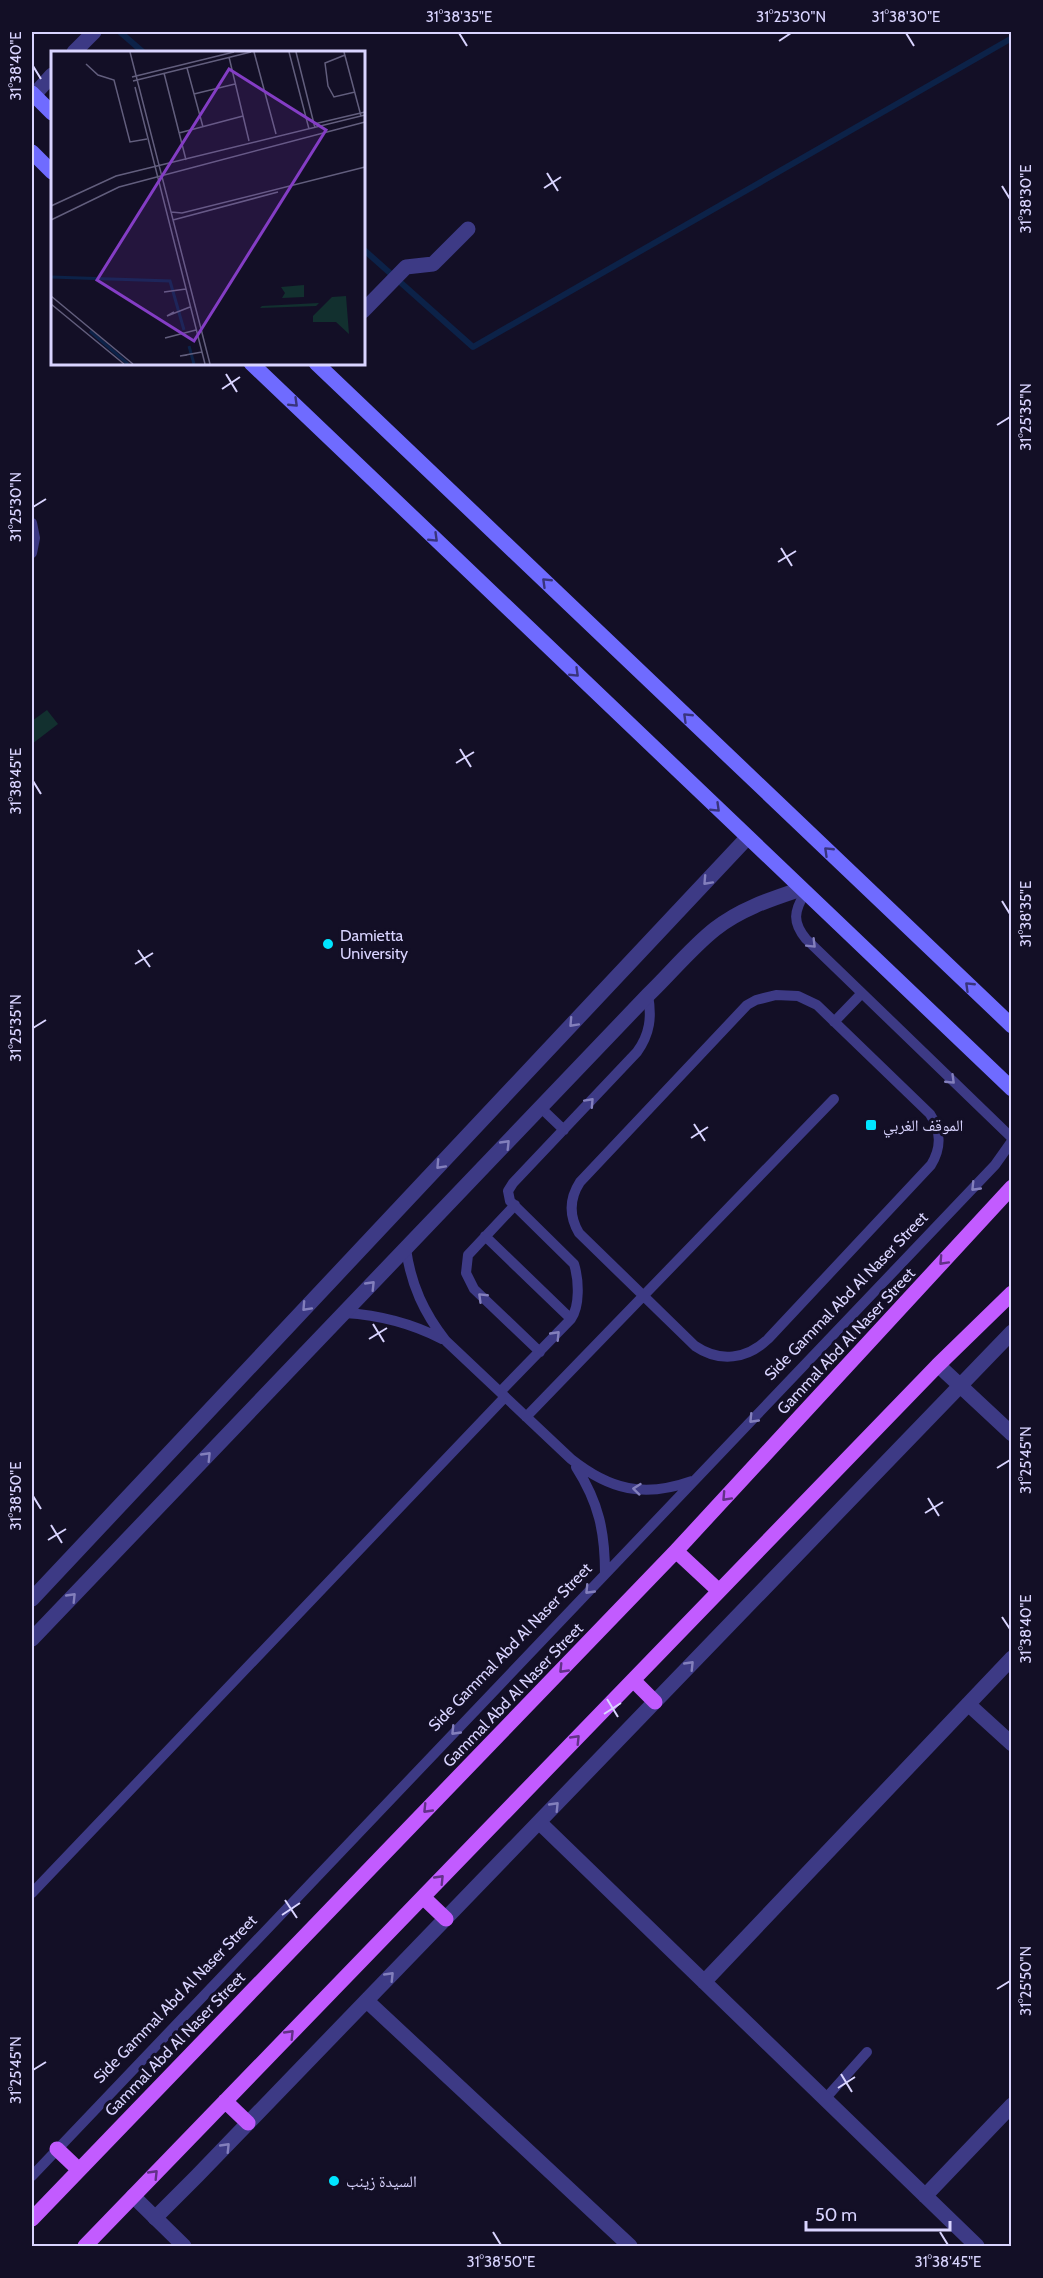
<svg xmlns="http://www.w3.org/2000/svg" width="1043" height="2278" viewBox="0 0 1043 2278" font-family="Cabin,'Noto Naskh Arabic',sans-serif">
<rect width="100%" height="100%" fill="#130f26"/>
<path fill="#12302f" d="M47,710L58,724L32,744V721Z"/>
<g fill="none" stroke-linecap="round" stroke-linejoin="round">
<path stroke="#0c2248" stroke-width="6" d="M120,32L143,52
M363,249L473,347L1012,38"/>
<path stroke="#3d3a85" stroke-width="10" d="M32,523L35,538L32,553
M805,893C794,911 792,922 806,939L1012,1138
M776,995L798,996L817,1005L930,1114C941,1131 942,1147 931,1165L768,1339C747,1359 720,1363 695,1346L579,1233C569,1216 569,1199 580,1182L747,1005L756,1000Z
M834,1022L862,993
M541,1108L564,1130
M515,1205L468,1255L466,1273L474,1289L540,1352
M485,1236L571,1319
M406,1249C411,1285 424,1313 446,1341L571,1459C610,1490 644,1498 692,1481
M345,1313C379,1315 411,1323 442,1339
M500,1392L571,1319C580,1306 579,1280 574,1264L510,1201L508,1191L513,1183L637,1052C650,1034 652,1017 648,995
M526,1417L834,1099
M576,1467C599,1503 605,1532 605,1574
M32,1893L505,1397
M825,2099L867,2052
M32,2176L995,1165L1012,1141"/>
<path stroke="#3d3a85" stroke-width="15" d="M74,52L94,32
M34,95L52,75
M363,311L406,267L433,264L468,229
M938,1365L1012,1434
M32,1599L747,838
M32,1639L648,995C670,974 691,948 715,929C740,909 771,899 801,889
M968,1704L1012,1744
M539,1822L977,2246
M704,1982L1012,1658
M367,2001L630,2246
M925,2196L1012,2105
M155,2218L197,2176L1012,1332"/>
<path stroke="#3d3a85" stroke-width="15" d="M133,2196L184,2246"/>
<path stroke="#6f6bff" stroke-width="15" d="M32,93L52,113
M32,152L52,172
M251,363L1012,1089
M316,363L1012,1026"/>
<path stroke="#c25bff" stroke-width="15" d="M676,1551L719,1591
M633,1680L655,1702
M423,1897L446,1919
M225,2101L248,2123
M57,2149L79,2170
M32,2219L676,1551L1012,1187
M85,2246L938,1365L1012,1293"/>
</g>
<defs><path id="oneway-chevron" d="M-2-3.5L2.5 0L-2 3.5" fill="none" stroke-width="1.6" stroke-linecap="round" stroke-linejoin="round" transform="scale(1.5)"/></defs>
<g stroke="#38347d">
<use href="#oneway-chevron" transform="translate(294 403) rotate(44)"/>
<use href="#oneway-chevron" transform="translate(434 538) rotate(44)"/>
<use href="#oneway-chevron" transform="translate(546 582) rotate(-136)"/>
<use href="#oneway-chevron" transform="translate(575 673) rotate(44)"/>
<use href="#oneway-chevron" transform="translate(687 717) rotate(-136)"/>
<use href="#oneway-chevron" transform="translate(716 808) rotate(44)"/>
<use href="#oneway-chevron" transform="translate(828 851) rotate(-136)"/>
<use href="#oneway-chevron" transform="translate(969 986) rotate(-136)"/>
</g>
<g stroke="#837fbc">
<use href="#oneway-chevron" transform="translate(707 881) rotate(133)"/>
<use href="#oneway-chevron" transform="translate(812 944) rotate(45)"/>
<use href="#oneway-chevron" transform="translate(573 1023) rotate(133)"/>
<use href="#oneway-chevron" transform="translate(951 1080) rotate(44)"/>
<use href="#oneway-chevron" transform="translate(590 1102) rotate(-47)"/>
<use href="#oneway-chevron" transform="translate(506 1144) rotate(-46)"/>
<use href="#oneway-chevron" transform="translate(440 1165) rotate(133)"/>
<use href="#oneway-chevron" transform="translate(975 1187) rotate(134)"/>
<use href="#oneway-chevron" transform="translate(371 1285) rotate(-46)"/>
<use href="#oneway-chevron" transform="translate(482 1297) rotate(-136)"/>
<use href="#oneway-chevron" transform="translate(306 1307) rotate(133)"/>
<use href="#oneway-chevron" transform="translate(556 1335) rotate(-46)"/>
<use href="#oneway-chevron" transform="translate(753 1419) rotate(134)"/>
<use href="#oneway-chevron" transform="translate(207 1456) rotate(-46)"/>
<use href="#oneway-chevron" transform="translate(637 1489) rotate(-174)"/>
<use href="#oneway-chevron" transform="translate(589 1590) rotate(134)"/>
<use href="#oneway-chevron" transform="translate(72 1597) rotate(-46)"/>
<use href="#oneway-chevron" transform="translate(690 1665) rotate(-46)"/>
<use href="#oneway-chevron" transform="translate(455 1731) rotate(134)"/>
<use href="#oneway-chevron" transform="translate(555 1806) rotate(-46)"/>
<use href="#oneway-chevron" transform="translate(390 1976) rotate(-46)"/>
<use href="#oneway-chevron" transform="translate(226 2147) rotate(-46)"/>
</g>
<g stroke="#623188">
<use href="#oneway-chevron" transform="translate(943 1261) rotate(133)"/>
<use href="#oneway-chevron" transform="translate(726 1497) rotate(133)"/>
<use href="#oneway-chevron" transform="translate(563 1669) rotate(134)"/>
<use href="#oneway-chevron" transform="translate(576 1739) rotate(-46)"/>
<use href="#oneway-chevron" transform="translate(427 1809) rotate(134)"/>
<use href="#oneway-chevron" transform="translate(440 1879) rotate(-46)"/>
<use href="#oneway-chevron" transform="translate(290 2034) rotate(-46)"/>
<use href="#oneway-chevron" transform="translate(154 2174) rotate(-46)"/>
</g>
<path fill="none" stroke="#d9d4ff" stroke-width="2" d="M459,33L467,46M906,33L914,46M779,41L791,33M33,66L41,79M547,173L558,191M1002,186L1010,199M544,188L561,177M226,374L237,392M222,389L240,377M997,425L1010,417M33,507L46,499M781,548L792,566M778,562L796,551M460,749L471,767M456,763L474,752M33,781L41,794M1002,901L1010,914M138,950L150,967M135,964L153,953M33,1028L46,1020M694,1124L705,1141M691,1138L708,1127M373,1324L384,1342M369,1339L387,1328M997,1468L1010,1460M33,1496L41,1509M928,1498L939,1516M925,1513L943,1502M51,1525L62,1543M48,1540L66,1529M1002,1617L1010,1629M607,1699L618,1717M604,1714L621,1703M285,1900L297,1918M282,1915L300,1903M997,1989L1010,1981M33,2070L46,2062M841,2074L852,2092M838,2088L855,2077M493,2232L501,2245M940,2232L948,2245"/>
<g fill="#00e5ff" stroke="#130f26" stroke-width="2">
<circle cx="328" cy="944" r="6"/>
<rect x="865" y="1119" width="12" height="12" rx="3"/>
<circle cx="334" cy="2181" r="6"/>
</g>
<g text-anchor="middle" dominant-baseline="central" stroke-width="6" stroke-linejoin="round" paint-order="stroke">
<g font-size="16" fill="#d9d4ff" stroke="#130f26" text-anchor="start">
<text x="340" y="935">Damietta<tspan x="340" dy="18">University</tspan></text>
<text x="883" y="1125">الموقف الغربي</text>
<text x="346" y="2181">السيدة زينب</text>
</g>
<g font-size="16" fill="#d9d4ff" stroke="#130f26">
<text transform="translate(846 1296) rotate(-46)">Side Gammal Abd Al Naser Street</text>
<text transform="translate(846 1341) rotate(-47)">Gammal Abd Al Naser Street</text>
<text transform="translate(510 1647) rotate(-46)">Side Gammal Abd Al Naser Street</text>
<text transform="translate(513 1695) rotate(-46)">Gammal Abd Al Naser Street</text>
<text transform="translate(175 1999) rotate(-46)">Side Gammal Abd Al Naser Street</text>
<text transform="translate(175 2044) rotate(-46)">Gammal Abd Al Naser Street</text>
</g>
</g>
<g transform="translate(51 51)">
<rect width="314" height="314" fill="#130f26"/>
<path d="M253,234V246L231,247L234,242L230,236ZM295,245L298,283L285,271H262V265L281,246ZM268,252L265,255L209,257L211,255Z" fill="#12302f"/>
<path fill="none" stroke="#0c2248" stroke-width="3" d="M0,226L119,230L133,279M39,280L77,313M138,295L143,313"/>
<path fill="none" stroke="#625e7d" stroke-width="1.5" d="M79,1L159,313M203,1L225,83M238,1L258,78M245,1L264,77M293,1L310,65M294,4L274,12L277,35L283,46L304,41M178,6L198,90M35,13L47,24L63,29L79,91L96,88M136,17L152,76M113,22L135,109M81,26L183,1M82,30L200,1M84,36L154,313M143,43L184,33M263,73L314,61M128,82L192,65M0,155L65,125L314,64M120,161L131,162L314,116M0,169L68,136L314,71M122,169L227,141M113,241L135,238M0,245L82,313M0,253L73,313M123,261L116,265L139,256M114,287L145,279M136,304L129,305L151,301"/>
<path fill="#843dc5" fill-opacity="0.15" stroke="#843dc5" stroke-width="3" d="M178,18L275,79L143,290L46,229Z"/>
<rect width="314" height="314" fill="none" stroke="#d9d4ff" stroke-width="3"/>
</g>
<rect width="1043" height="2278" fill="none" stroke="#130f26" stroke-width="66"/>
<path d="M806 2221v9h144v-9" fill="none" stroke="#d9d4ff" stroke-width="3"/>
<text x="815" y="2221" font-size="18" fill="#d9d4ff" stroke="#130f26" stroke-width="4.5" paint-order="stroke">50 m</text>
<rect x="33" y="33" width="977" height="2212" fill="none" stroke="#d9d4ff" stroke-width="2"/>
<g font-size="15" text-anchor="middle" fill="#d9d4ff">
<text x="459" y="22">31°38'35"E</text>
<text x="791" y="22">31°25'30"N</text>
<text x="906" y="22">31°38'30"E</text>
<text transform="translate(16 66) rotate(-90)" y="5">31°38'40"E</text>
<text transform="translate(1026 199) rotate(-90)" y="5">31°38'30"E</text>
<text transform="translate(1026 417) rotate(-90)" y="5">31°25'35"N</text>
<text transform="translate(16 507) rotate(-90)" y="5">31°25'30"N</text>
<text transform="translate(16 781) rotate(-90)" y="5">31°38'45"E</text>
<text transform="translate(1026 914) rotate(-90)" y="5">31°38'35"E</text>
<text transform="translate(16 1028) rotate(-90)" y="5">31°25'35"N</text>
<text transform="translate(1026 1460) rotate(-90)" y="5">31°25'45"N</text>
<text transform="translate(16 1496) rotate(-90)" y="5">31°38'50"E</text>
<text transform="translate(1026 1629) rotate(-90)" y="5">31°38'40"E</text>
<text transform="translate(1026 1981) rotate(-90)" y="5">31°25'50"N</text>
<text transform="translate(16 2070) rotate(-90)" y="5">31°25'45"N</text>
<text x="501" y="2267">31°38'50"E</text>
<text x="948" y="2267">31°38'45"E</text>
</g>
</svg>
